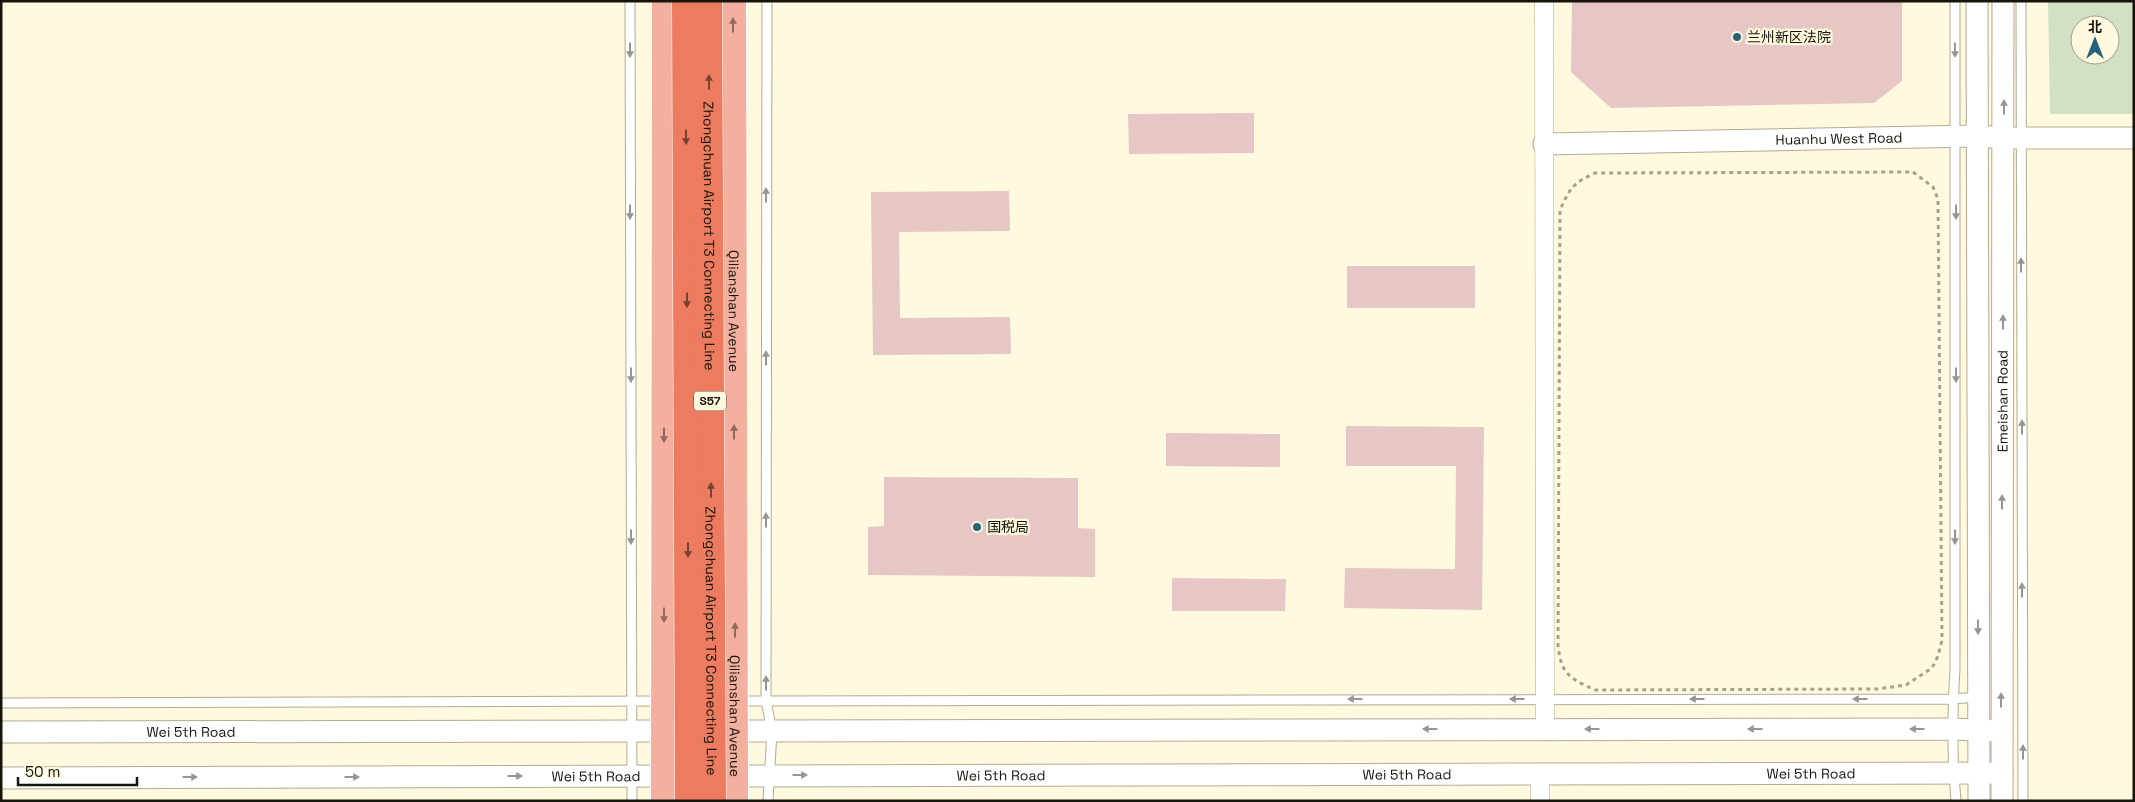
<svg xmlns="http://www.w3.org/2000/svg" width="2135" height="802" viewBox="0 0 2135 802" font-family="'Space Grotesk','Noto Sans SC',sans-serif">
<rect width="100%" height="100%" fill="#fef9df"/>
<path fill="#d2e1c4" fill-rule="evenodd" d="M2048,1H2134V114H2050ZM2080,25H2110V55H2080Z"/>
<path fill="#e6c7c5" d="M1572,1H1902V81L1874,103L1611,108L1571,72Z
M1254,113V153L1129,154L1128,114Z
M1009,191L1010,231L899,232L900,318L1010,317L1011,354L873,355L871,192Z
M1347,266H1475V308H1347Z
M1346,426L1484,427L1482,610L1344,608L1345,568L1455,569L1456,466H1346Z
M1166,433L1280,434V467L1166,466Z
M884,477L1078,478V528L1095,529V577L868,575V527L884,526Z
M1172,578L1286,579L1285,611H1172Z"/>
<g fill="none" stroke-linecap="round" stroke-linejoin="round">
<g stroke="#b1ab93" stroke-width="11">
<path id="service" d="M630,1L632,801
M767,1L766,701L772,731L768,801
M1955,1V668C1952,712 1952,757 1956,801
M2021,1L2023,801
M736,701L1953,699L1978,697
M1,703L663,701"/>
</g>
<g stroke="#b1ab93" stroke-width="19">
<path id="minor" d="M1544,1L1545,729
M1540,773V801"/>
</g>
<g stroke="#b1ab93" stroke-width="23">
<g id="tertiary">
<path d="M1977,1L1979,801"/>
<path id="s1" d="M1544,144L1976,136L2005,138H2134"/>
<path d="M719,731L1953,729L2001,731"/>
<path id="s2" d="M1,732L678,731"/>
<path id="s3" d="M719,776L2002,773"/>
<path id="s4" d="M1,778L678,776"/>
<path id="s5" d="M2002,801L2003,1"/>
</g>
</g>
<g stroke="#fff" stroke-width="28">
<g id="primary">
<path id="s6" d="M733,1L735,801"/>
<path d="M664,801L665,1"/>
</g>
</g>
<path stroke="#a4a18d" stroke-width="3" stroke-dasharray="4 4" stroke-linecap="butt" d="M1913,172L1933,187L1938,199L1942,640L1938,656L1932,668L1906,685L1877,689L1595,690C1569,678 1561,674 1558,645L1560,210C1570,188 1573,183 1595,173Z"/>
<use href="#service" stroke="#fff" stroke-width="9"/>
<use href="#minor" stroke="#fff" stroke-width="18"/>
<use href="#tertiary" stroke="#fff" stroke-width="21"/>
<use href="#primary" stroke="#f4b09f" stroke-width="26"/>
<g stroke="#fff" stroke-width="29" stroke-linecap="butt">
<g id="motorway-bridge">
<path d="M686,1L689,801"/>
<path id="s7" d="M708,1L712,801"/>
</g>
</g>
<use href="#motorway-bridge" stroke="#ec7b5f" stroke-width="28"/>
</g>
<defs><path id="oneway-solid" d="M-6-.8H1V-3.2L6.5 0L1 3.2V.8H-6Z" transform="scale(1.25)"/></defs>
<g fill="#906a5c">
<use href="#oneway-solid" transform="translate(733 25) rotate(-90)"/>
<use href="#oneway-solid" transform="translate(734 432) rotate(-90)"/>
<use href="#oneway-solid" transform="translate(664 435) rotate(90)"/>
<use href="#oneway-solid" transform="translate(664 615) rotate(90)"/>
<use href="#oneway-solid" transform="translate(735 630) rotate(-90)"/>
</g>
<g fill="#969591">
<use href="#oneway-solid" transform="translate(630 50) rotate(90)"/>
<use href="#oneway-solid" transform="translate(1955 50) rotate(89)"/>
<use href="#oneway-solid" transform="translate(2004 107) rotate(-90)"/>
<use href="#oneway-solid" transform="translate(766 195) rotate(-90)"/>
<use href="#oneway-solid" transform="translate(630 212) rotate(90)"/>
<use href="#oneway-solid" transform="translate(1956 212) rotate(90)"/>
<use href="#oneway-solid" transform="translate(2021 265) rotate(-90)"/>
<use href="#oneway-solid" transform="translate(2003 322) rotate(-90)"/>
<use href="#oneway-solid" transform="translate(766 358) rotate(-90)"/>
<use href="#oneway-solid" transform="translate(631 375) rotate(90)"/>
<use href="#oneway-solid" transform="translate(1956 375) rotate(90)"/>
<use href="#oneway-solid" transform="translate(2022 427) rotate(-90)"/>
<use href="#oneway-solid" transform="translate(2002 502) rotate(-90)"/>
<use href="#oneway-solid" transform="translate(766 520) rotate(-90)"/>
<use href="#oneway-solid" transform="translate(631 537) rotate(90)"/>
<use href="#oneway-solid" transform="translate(1955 537) rotate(90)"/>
<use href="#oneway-solid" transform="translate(2022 590) rotate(-90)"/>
<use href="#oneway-solid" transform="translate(1978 627) rotate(90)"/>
<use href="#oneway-solid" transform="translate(766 683) rotate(-90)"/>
<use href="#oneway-solid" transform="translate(1355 699) rotate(180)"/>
<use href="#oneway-solid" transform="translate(1517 699) rotate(180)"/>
<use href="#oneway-solid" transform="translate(1697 699) rotate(-180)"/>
<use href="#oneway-solid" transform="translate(1860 699) rotate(-180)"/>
<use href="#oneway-solid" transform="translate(2001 700) rotate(-90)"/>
<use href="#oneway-solid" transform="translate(1430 729) rotate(180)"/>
<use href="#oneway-solid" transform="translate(1592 729) rotate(-180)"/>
<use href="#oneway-solid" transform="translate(1755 729) rotate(-180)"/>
<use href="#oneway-solid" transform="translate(1917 729) rotate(-180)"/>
<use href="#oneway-solid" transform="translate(2023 752) rotate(-90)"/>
<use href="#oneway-solid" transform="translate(800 775)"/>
<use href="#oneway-solid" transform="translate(515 776)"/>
<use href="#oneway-solid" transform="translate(190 777)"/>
<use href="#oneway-solid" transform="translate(352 777)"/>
</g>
<g fill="#764231">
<use href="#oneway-solid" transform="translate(709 82) rotate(-90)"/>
<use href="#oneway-solid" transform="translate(686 137) rotate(90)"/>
<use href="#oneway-solid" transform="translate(687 300) rotate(90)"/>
<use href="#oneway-solid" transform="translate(711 490) rotate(-90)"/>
<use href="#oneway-solid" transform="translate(688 550) rotate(90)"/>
</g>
<g fill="#26637a" stroke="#fef9df" stroke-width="2">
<circle cx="1737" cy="37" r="5"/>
<circle cx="977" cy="527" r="5"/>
</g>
<g text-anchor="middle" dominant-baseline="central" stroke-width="4.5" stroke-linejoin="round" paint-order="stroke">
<rect fill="#fef9df" stroke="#5c594b" stroke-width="1" x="694" y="391.5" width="32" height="19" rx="4"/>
<g font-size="12" font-weight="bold" fill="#16140b">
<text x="710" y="401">S57</text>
</g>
<g font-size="14" fill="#16140b" stroke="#fef9df" text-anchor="start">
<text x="1747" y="37">兰州新区法院</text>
<text x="987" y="527">国税局</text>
</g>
<g font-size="14" fill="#16140b" stroke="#fef9df">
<text stroke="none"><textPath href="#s1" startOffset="295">Huanhu West Road</textPath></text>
<text stroke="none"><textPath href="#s7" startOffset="235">Zhongchuan Airport T3 Connecting Line</textPath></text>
<text stroke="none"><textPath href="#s6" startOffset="310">Qilianshan Avenue</textPath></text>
<text stroke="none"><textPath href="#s5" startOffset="400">Emeishan Road</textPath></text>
<text stroke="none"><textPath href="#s7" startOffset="640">Zhongchuan Airport T3 Connecting Line</textPath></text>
<text stroke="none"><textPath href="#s6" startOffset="715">Qilianshan Avenue</textPath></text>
<text stroke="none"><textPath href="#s2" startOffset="190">Wei 5th Road</textPath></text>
<text stroke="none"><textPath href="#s3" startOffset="688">Wei 5th Road</textPath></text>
<text stroke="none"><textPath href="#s3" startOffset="1092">Wei 5th Road</textPath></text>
<text stroke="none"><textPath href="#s3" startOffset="282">Wei 5th Road</textPath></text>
<text stroke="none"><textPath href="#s4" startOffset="595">Wei 5th Road</textPath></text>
</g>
</g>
<rect width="2135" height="802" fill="none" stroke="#16140b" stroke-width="5"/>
<g transform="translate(2095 40)"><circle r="24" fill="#fef9df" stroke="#a19d8a"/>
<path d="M0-4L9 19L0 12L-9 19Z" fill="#26637a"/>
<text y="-8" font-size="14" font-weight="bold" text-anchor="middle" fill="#16140b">北</text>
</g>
<path d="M18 777v8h119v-8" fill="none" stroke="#16140b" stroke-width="2.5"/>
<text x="25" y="777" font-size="15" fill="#16140b" stroke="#fef9df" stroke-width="4" paint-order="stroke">50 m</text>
</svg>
